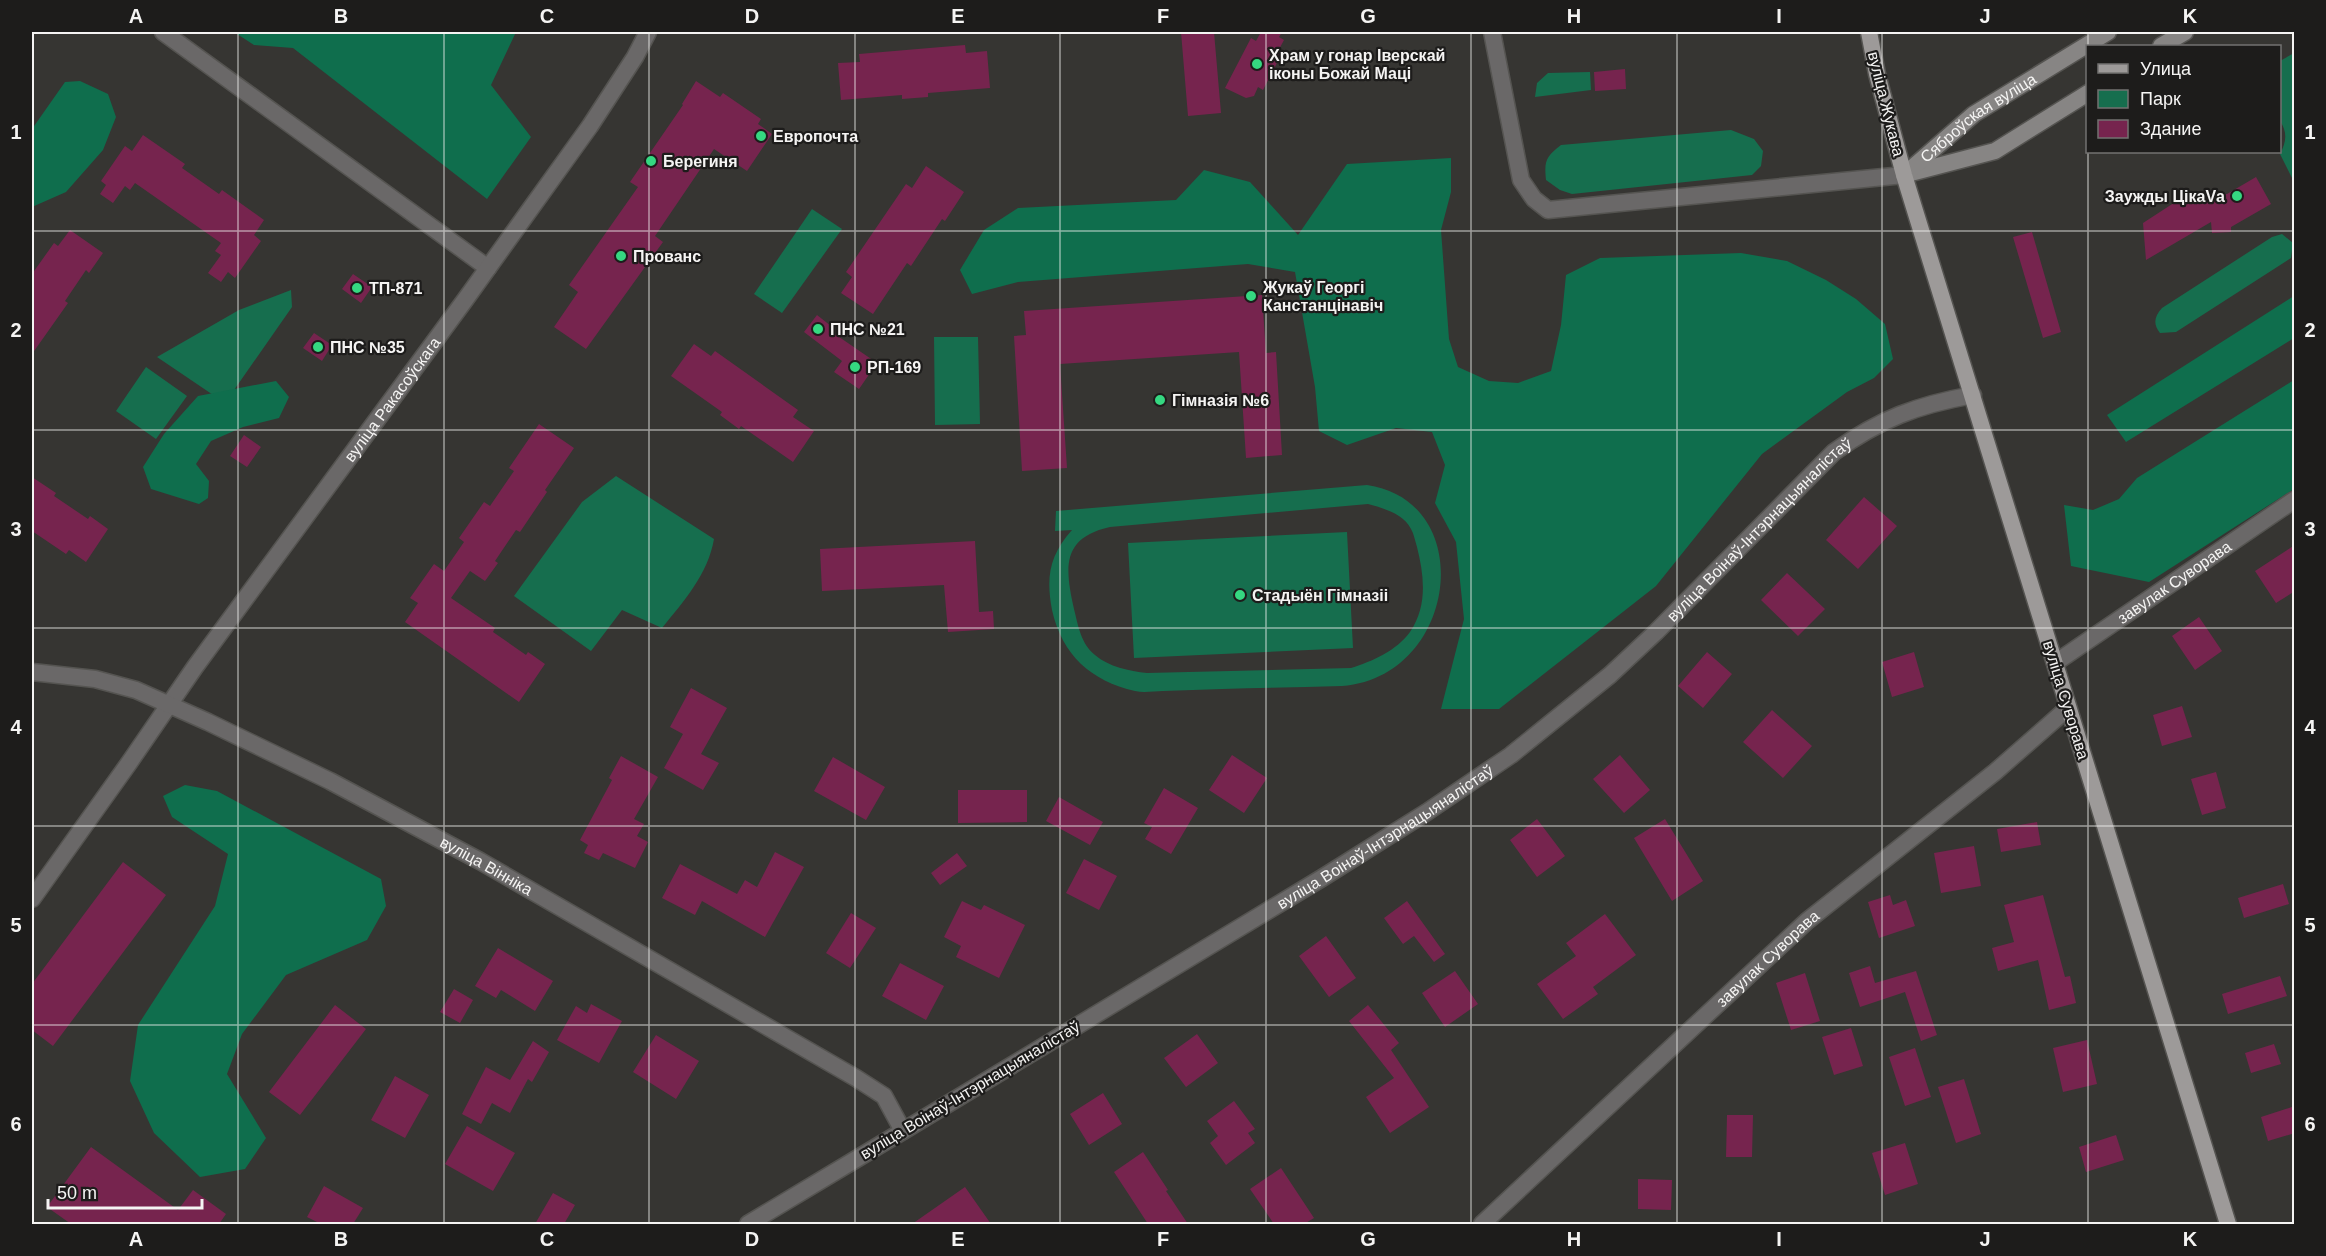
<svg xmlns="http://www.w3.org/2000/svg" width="2326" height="1256" viewBox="0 0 2326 1256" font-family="Arial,sans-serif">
<rect width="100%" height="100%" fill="#363532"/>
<path fill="#166e4e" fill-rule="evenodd" d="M2294,53V182L2280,154C2286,142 2288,133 2280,121V61Z
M1590,72L1591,90L1535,97L1537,83L1548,73Z
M1731,130L1754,139L1763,151L1761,166L1752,175L1572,194L1560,190L1546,180C1544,160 1546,157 1561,145Z
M812,209L842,229L782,313L754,294Z
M2282,234L2293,243L2291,258L2176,332L2160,333C2153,324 2154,317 2162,308L2272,237Z
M291,290L292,307L225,403L157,357L239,310Z
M934,337H978L980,424L935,425Z
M146,367L187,396L156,439L116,411Z
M616,476L714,539C708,574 684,601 662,628L622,610L591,651L514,596L582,502Z
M1367,485C1479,501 1458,677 1342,686C1302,687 1262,688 1222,689C1202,690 1183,690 1163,691C1154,691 1144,693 1135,691C1091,681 1062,655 1052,610C1046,577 1049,556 1072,530L1055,531L1056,511ZM1368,504C1383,508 1404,514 1411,529C1414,534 1415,541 1417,547C1424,575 1428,606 1410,632C1396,651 1373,661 1351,668L1147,673C1129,671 1109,667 1095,655C1081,644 1078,625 1074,609C1065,568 1061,538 1110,527Z
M1347,532L1353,648L1134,658L1128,543Z"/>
<path fill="#0f6e4d" d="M234,32H516L491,85L531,137L487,199L293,48L254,45Z
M80,81L108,94L116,117L103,150L66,192L32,207V129L65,82Z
M1451,158V192L1441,230L1449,339L1458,367L1489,381L1518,383L1551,371L1561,325L1566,275L1600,258L1741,253L1787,261L1826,280L1856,299L1885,324L1893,359L1874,378L1847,392L1762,454L1656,586L1499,709H1441L1464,619L1456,542L1435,503L1445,465L1432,432L1396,428L1347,445L1319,431L1315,387L1295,272L1248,264L1018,282L972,294L960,270L984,230L1018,208L1176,200L1204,170L1250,182L1298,235L1347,164Z
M2294,296V338L2126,442L2107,415Z
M2294,380V489L2149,582L2071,566L2064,505L2093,510L2119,499L2137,478Z
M276,381L289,397L279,418L243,427L211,441L196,464L209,481L208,498L199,504L151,489L143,467L164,434L198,396Z
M185,785L217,791L381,879L386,906L367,940L286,975L242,1034L227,1074L266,1138L245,1169L200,1177L154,1133L130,1081L138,1025L215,906L228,854L172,817L163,796Z"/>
<path fill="#76244e" d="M1181,32H1214L1221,113L1188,116Z
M1261,32H1282L1279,37L1284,40L1277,53L1281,55L1263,90L1258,87L1254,96L1246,98L1225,88L1251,38L1256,41Z
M965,45L966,53L987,51L990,88L928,93V97L902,99V95L841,100L838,63L860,62L859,54Z
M1625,69L1626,89L1595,91L1594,72Z
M696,81L720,97L723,93L761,119L758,124L772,134L747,171L714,149L655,236L663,242L586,349L554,327L578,292L569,285L638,187L630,182L683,105L682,104Z
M143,135L185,164L182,168L219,194L222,190L264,220L254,235L261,241L235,278L228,272L221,282L208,273L221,255L215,251L221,243L135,183L130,190L125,186L113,203L100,194L106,185L101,181L125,146L132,151Z
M926,166L964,192L945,221L942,219L911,266L907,263L873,314L841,293L852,277L846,272L906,184L912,188Z
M2256,177L2271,204L2231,227V232L2212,233L2211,222L2146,260L2143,223L2183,197L2227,194Z
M70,230L103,253L89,273L86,270L65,301L68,303L32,354V274L54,243L58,246Z
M2032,232L2061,332L2043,338L2013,237Z
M353,274L372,287L361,303L342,289Z
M1262,295L1266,353L1276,352L1282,455L1246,458L1239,352L1060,364L1067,468L1022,471L1014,336L1026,335L1024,311Z
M817,315L831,326L829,330L877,363L859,389L834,372L842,361L804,332Z
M314,333L332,345L322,361L303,348Z
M694,344L711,356L715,351L798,410L793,417L814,431L793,462L741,426L739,429L720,415L722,412L671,376Z
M539,424L574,448L545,490L547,492L520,532L516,530L495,561L498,563L485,581L470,571L451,598L495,628L493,632L526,655L528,652L545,664L519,702L405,622L418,603L410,598L434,564L444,571L464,542L459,538L484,502L490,506L514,471L509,468Z
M244,435L261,447L247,467L230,456Z
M32,477L56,493L54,496L88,519L90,516L108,529L86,562L69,550L66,554L32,531Z
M1864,497L1897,526L1858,569L1826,540Z
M975,541L979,612L993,611L994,629L948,632L944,585L822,591L820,549Z
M2295,545V591L2276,603L2255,571Z
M1787,573L1825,609L1798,636L1761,600Z
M2199,617L2222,651L2195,670L2172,636Z
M1707,652L1732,674L1703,708L1678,686Z
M1914,652L1924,687L1892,697L1882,662Z
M691,688L727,708L701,754L719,763L703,790L664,768L683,734L670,727Z
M2182,706L2192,737L2162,746L2153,715Z
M1772,710L1812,746L1783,778L1743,742Z
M1232,755L1267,778L1244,813L1209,790Z
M1620,755L1650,790L1624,813L1593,779Z
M621,756L658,777L634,819L644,824L637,836L648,842L635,868L603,853L599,860L584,853L588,845L580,840L612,780L609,778Z
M833,757L885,787L866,820L814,791Z
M2216,772L2226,808L2202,815L2191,779Z
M1164,788L1198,808L1171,854L1145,839L1152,827L1144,823Z
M958,790H1027V822L958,823Z
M1059,797L1103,822L1090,845L1046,821Z
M1537,819L1565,856L1537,877L1510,840Z
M1665,819L1703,881L1672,901L1634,838Z
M2037,822L2041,845L2001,852L1997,829Z
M1974,846L1981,886L1941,893L1934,853Z
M775,852L804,867L765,937L702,901L695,915L662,898L680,864L737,894L745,880L757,887Z
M957,853L967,866L940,885L931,873Z
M1084,859L1117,876L1099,910L1066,893Z
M123,862L166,895L53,1046L32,1030V984Z
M2283,884L2289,904L2244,918L2238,898Z
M1890,895L1893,905L1906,900L1915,926L1879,938L1868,902Z
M2043,895L2065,977L2070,976L2076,1003L2049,1010L2038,960L1998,971L1992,948L2014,942L2004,905Z
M962,901L981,910L984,905L1025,925L999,978L956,957L961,946L944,937Z
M1407,901L1445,954L1434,962L1414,936L1403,944L1384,918Z
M851,913L876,928L850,968L826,953Z
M1605,914L1636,955L1593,987L1598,994L1563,1019L1537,984L1576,956L1566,943Z
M1326,936L1356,978L1329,997L1299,956Z
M498,948L553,981L535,1011L501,990L496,998L475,986Z
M900,963L944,986L926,1020L882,996Z
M1870,966L1875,983L1916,971L1937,1035L1921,1041L1905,992L1860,1007L1849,973Z
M1455,971L1478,1004L1445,1027L1422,993Z
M1805,973L1820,1021L1791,1030L1776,983Z
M2280,976L2287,996L2228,1014L2222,994Z
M454,989L473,1000L460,1023L440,1012Z
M591,1004L622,1021L599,1063L557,1040L576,1006L587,1013Z
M335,1005L366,1029L300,1115L269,1092Z
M1368,1005L1399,1043L1391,1050L1429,1107L1390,1133L1366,1097L1394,1078L1349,1021Z
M1851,1028L1863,1066L1834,1075L1822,1037Z
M1197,1034L1218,1063L1186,1087L1164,1058Z
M656,1035L699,1061L676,1099L633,1072Z
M2087,1040L2097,1084L2063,1092L2053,1048Z
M533,1041L549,1052L532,1082L528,1079L510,1113L492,1103L481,1124L462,1114L486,1067L510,1080Z
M2274,1044L2281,1064L2251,1073L2245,1053Z
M1915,1048L1931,1097L1905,1106L1889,1057Z
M395,1076L429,1095L405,1138L371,1120Z
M1964,1079L1981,1134L1956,1143L1938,1087Z
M1103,1093L1122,1124L1089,1145L1070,1114Z
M1234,1101L1255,1129L1248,1133L1255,1143L1226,1165L1210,1143L1218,1136L1207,1121Z
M2295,1106V1133L2268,1141L2261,1117Z
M1727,1115H1753L1752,1157H1726Z
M467,1126L515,1153L493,1191L445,1164Z
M2116,1135L2124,1160L2086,1172L2079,1147Z
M1905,1143L1918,1184L1885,1195L1872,1153Z
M91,1147L178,1210L193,1190L226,1214L219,1224H71L47,1207Z
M1143,1152L1168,1190L1166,1191L1188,1224H1148L1114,1172Z
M1281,1168L1314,1218L1304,1224H1274L1250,1189Z
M1638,1179L1672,1180L1671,1210L1638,1209Z
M324,1186L363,1208L353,1224H321L307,1217Z
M965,1187L991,1224H912Z
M553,1193L575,1205L564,1224H535Z"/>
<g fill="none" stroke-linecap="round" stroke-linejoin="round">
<g stroke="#555451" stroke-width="19">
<g id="minor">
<path d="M163,32L488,268"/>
<path d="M1492,32L1521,180L1534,199L1548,210L1904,175"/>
<path id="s1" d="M2055,663L2294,500"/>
<path id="s2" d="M32,899L129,763L195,667L465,300L590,126L635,57L648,32"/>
<path d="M748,1224L903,1131"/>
<path id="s3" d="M1482,1224L1807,921L1995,772L2068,708"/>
</g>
</g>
<g stroke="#555451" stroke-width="19">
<g id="tertiary">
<path id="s4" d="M32,672L95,679L136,690L208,722L330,781L480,861L856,1078L884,1096L903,1131L1322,878L1427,812L1511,755L1610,675L1656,632L1834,452C1880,419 1917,405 1973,395"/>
</g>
</g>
<g stroke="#555451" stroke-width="19">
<g id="secondary">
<path d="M2161,46L2185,32"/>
<path d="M1907,174L1995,151L2088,93"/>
<path id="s5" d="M1904,175L1974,114L2108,32"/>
</g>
</g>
<g stroke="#555451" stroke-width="19">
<path id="primary" d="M1869,32L1877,74L1904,175L2228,1224"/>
</g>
<use href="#minor" stroke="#6a6868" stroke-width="16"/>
<use href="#tertiary" stroke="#6a6868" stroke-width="16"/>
<use href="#secondary" stroke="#878584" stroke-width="16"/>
<use href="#primary" stroke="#9d9a99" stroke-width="16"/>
</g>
<path fill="none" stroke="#f5f4f3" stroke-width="1.5" stroke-opacity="0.55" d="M238,32V1224M444,32V1224M649,32V1224M855,32V1224M1060,32V1224M1266,32V1224M1471,32V1224M1677,32V1224M1882,32V1224M2088,32V46M2088,152V1224M32,231H2294M32,430H2294M32,628H2294M32,826H2294M32,1025H2294"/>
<g fill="#35d881" stroke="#1d1c1b" stroke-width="2">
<circle cx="1257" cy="64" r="6"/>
<circle cx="761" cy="136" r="6"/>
<circle cx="651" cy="161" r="6"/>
<circle cx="2237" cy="196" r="6"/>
<circle cx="621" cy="256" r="6"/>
<circle cx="357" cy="288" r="6"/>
<circle cx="1251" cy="296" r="6"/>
<circle cx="818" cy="329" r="6"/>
<circle cx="318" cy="347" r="6"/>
<circle cx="855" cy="367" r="6"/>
<circle cx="1160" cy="400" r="6"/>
<circle cx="1240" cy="595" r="6"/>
</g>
<g text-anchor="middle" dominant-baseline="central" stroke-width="4.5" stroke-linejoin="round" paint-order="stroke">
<g font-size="16" font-weight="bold" fill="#f5f4f3" stroke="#1d1c1b" text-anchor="start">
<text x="1269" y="55">Храм у гонар Іверскай<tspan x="1269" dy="18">іконы Божай Маці</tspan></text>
<text x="773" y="136">Европочта</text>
<text x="663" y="161">Берегиня</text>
<text x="2225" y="196" text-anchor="end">Заужды ЦікаVа</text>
<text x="633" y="256">Прованс</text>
<text x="1263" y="287">Жукаў Георгі<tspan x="1263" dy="18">Канстанцінавіч</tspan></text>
<text x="369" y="288">ТП-871</text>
<text x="830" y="329">ПНС №21</text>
<text x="330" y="347">ПНС №35</text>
<text x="867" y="367">РП-169</text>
<text x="1172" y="400">Гімназія №6</text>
<text x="1252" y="595">Стадыён Гімназіі</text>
</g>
<g font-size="16" fill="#f5f4f3" stroke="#1d1c1b">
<text transform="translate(1886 104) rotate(76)">вуліца Жукава</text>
<text stroke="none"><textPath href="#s5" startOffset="94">Сяброўская вуліца</textPath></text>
<text stroke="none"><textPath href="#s2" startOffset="616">вуліца Ракасоўскага</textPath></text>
<text stroke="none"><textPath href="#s4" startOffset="2048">вуліца Воінаў-Інтэрнацыяналістаў</textPath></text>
<text stroke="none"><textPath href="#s1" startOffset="144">завулак Суворава</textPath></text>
<text transform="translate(2066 700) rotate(73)">вуліца Суворава</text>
<text stroke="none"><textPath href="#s4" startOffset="1562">вуліца Воінаў-Інтэрнацыяналістаў</textPath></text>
<text stroke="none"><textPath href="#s4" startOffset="498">вуліца Вінніка</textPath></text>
<text stroke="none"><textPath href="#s3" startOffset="390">завулак Суворава</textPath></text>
<text transform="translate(970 1090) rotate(-31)">вуліца Воінаў-Інтэрнацыяналістаў</text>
</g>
</g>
<rect width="2326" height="1256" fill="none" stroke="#1d1c1b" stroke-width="66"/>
<rect x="2086" y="45" width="195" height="108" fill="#1d1c1b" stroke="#737271" stroke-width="1.5"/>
<rect x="2098" y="64" width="30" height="9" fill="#9d9a99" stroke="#737271" stroke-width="1.5"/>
<text x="2140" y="75" font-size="18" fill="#f5f4f3">Улица</text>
<rect x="2098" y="90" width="30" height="18" fill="#166e4e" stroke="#737271" stroke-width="1.5"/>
<text x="2140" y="105" font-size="18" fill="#f5f4f3">Парк</text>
<rect x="2098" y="120" width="30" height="18" fill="#76244e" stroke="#737271" stroke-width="1.5"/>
<text x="2140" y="135" font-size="18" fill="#f5f4f3">Здание</text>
<path d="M48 1199v9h154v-9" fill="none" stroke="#f5f4f3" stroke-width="3"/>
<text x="57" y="1199" font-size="18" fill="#f5f4f3" stroke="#1d1c1b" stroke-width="4.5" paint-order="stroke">50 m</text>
<rect x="33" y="33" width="2260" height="1190" fill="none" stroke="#f5f4f3" stroke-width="2"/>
<g font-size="20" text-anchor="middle" font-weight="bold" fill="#f5f4f3">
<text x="136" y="23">A</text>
<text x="341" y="23">B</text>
<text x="547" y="23">C</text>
<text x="752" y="23">D</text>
<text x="958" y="23">E</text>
<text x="1163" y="23">F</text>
<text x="1368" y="23">G</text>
<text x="1574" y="23">H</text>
<text x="1779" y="23">I</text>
<text x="1985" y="23">J</text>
<text x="2190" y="23">K</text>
<text x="16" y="139">1</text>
<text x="2310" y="139">1</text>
<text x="16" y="337">2</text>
<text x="2310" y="337">2</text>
<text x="16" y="536">3</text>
<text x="2310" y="536">3</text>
<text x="16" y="734">4</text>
<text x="2310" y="734">4</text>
<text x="16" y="932">5</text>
<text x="2310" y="932">5</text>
<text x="16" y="1131">6</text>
<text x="2310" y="1131">6</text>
<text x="136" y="1246">A</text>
<text x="341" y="1246">B</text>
<text x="547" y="1246">C</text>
<text x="752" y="1246">D</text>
<text x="958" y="1246">E</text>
<text x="1163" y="1246">F</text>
<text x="1368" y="1246">G</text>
<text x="1574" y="1246">H</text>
<text x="1779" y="1246">I</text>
<text x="1985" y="1246">J</text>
<text x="2190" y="1246">K</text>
</g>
</svg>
